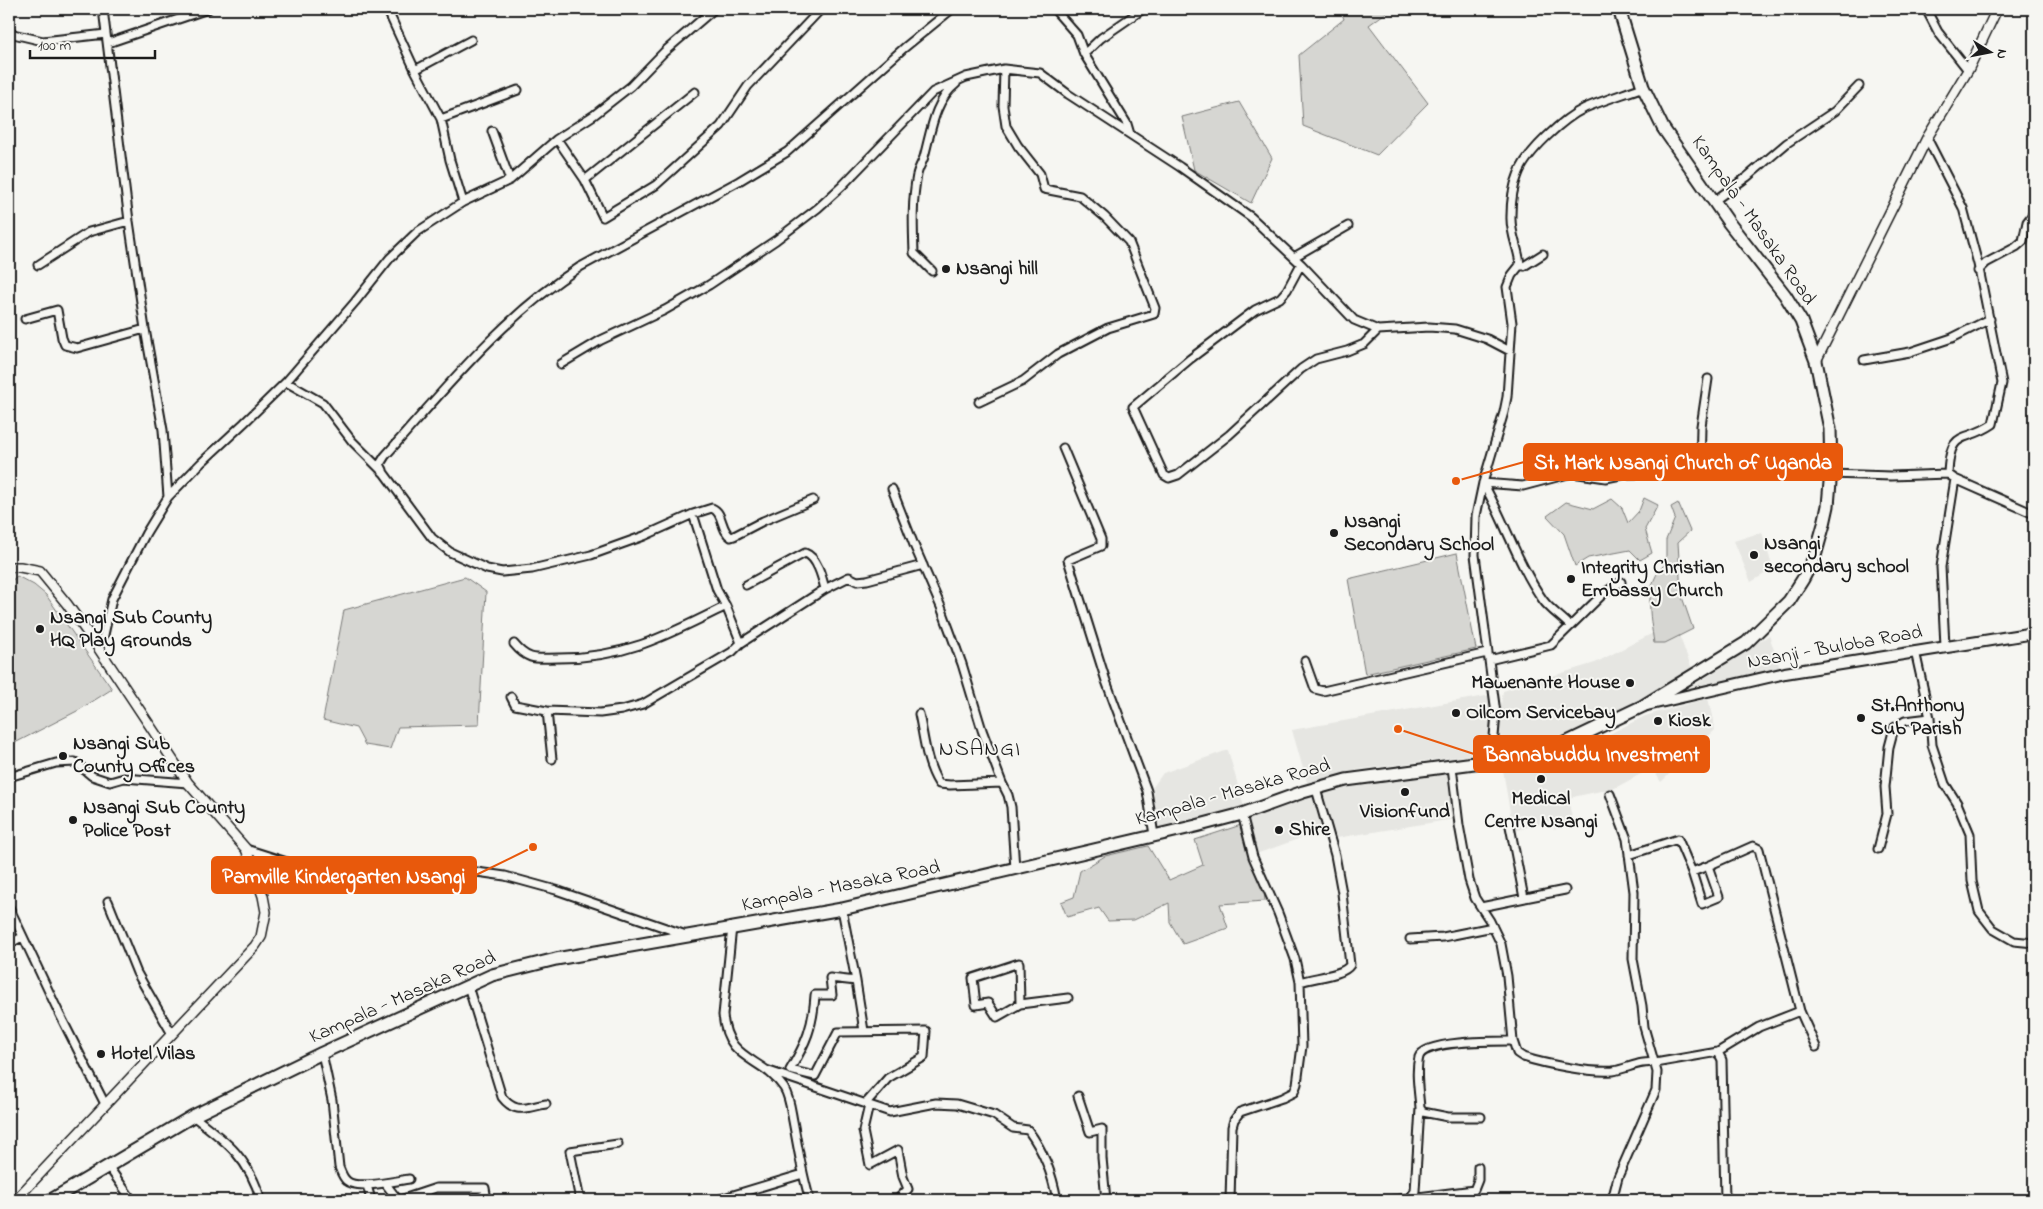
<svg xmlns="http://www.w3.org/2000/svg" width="2043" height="1209" viewBox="0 0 2043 1209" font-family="'Indie Flower',sans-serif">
<rect width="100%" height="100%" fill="#f6f6f2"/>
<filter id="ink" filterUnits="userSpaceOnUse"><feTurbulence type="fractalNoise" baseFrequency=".02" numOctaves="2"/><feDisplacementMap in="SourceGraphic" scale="10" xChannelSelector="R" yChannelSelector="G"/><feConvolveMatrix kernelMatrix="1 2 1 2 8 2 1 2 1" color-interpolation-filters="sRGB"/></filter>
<g filter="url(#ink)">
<path fill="#e6e6e2" d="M1762,532L1773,569L1751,582L1734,541Z
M1653,633L1657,643H1665L1679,635L1692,669L1580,733L1529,750L1494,754L1503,691L1595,663Z
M1769,635L1781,671L1681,693L1692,687Z
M1491,695V741L1487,753L1355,770L1308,786L1292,730Z
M1708,698L1715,730L1661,782L1652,768L1615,788L1568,798L1573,823L1554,829L1551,821L1513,831L1503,770L1576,751L1645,716Z
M1228,750L1244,807L1156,828L1153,787L1163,773Z
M1450,774L1454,819L1330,839L1326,829L1256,854L1251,847L1249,815L1293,801L1385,779Z"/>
<path fill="#d6d6d2" stroke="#797977" d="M1340,9H1391L1369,25L1428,103L1377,155L1303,126L1299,55L1344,19Z
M1239,102L1272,158L1251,203L1194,170L1182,117Z
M1644,498L1658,505L1645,529L1652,553L1640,560L1630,550L1588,558L1575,566L1564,534L1547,516L1566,502L1593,509L1612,499L1622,508L1628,523L1639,511Z
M1678,503L1690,531L1678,542L1681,594L1693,629L1665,643H1654C1650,615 1643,584 1666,563V540L1675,518L1671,507Z
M1457,553L1476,649L1365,674L1348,579Z
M17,576L34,585L46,595L112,689L79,710L9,746V583Z
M465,577L486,592L479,725L398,727L390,749L365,745L356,728L323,720L344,610Z
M1244,824L1262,873L1265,901L1220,904L1228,928L1183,944L1170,922L1169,903L1134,920L1108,921L1099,908L1067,917L1061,902L1074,897L1080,871L1105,856L1148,846L1169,880L1203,865L1195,840Z"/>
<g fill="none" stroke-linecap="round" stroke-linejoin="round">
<g stroke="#1c1c1c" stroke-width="11">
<path id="minor" d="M103,9L129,221L145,329L163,430L168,497
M387,9L415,70L441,119L450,160L463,202
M1054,9L1077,35L1084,54L1127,124L1130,134
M1926,9L1938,32L1968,70
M9,33L43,41L106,34
M108,43L208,9
M1084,54L1101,38L1143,9
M415,70L471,40
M441,119L518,90
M492,131L510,180
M1927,138L1963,208L1978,264L2002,383L1993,424C1964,444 1950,427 1948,474
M557,139L585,180L603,217L656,185L721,126L748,86L821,9
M585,180L695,92
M1714,201L1747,177L1787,143L1835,111L1859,86
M1294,257L1348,226
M1301,264L1287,290L1280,298L1255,310L1190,359L1133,407L1164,475L1169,478L1178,475L1229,435L1301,369L1316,359L1347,351L1364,344L1378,330
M38,265L89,232L129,221
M1520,265L1524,266L1543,254
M932,271L914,253C913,227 912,200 917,175C918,169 922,163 924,157C931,132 934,101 956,84
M1978,271L1986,263L2016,247L2023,241L2027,222L2034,213
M25,319L57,310L62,338L65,345L77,348L145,329
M1864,360L1910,352L1952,338L1990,319
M561,364L601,340L665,310L709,285L776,240L818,208L842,186L933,92L966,77L1004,69L1040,73L1068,94L1180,167L1251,217L1301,264L1354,320L1378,330L1429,327L1455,329L1487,339L1510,351
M286,382L355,302L390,258L417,232L463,202L510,180L557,139L594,115L631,86L664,52L714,9
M979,402L1023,381L1058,354L1108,328L1154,314L1155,308L1129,242L1105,217L1080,196L1044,189L1040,174L1018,146L1006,126L1003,106L1004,69
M1063,448L1101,539V546L1068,560L1106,681L1147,791L1154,835
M383,470L380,464L385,456C445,389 503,316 580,267L739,181L787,152L904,48L952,9
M1700,473L1701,426L1708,379
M1830,474L1891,476L1948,474L1955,479L2034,514
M1483,483L1523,486L1572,473L1606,478L1626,474L1831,470
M1483,483C1505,521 1517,563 1543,600C1550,610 1562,617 1570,626
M892,489L914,545L941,607L962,664L982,730L1002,783L1008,795L1011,807L1015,869
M693,514L717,590L726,606L741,643
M746,585L805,553C817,557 822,577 825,589
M514,644C529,662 537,658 559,658C626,658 668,635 726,606
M97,646L104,635L112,599L146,533L168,497L201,463L244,423L286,382L323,403L352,441L384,473L432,538L450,552L487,569L502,572L532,569L591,555L644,536L693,514L712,508C724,513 720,530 731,537L734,536L763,521L813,500
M1945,646L1941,567L1955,479
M1915,651L1930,718L1932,745L1945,784L1957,803L1970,834L1972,881L1979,911L1993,929L2014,941L2034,943
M1489,660L1551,645L1604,593L1621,582
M1305,661L1315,689L1323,691L1487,653
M511,697L515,705L547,711
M919,714C924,737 926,764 939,784L950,785L1002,783
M552,759L547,711L600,713L622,710L643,704L732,652L741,643L825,589L849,577L857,581L867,580L923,565
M1492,760L1496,713L1475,555L1476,516L1483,483L1504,412L1507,397L1512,323L1507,287L1512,275L1520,265C1519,249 1510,234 1511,216C1511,203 1513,187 1518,175C1526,152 1564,118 1585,108C1604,100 1624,94 1643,87
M1452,767L1459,825L1469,880L1475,898L1490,921L1501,944L1507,976L1513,1041L1517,1053L1523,1057C1545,1064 1590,1073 1613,1071C1627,1069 1641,1060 1655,1063L1718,1052L1759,1027L1800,1011
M9,777L56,763L75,762L92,776L110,782L124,778L188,783
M1610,794L1627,839L1634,892L1633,959L1642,1006L1644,1027L1657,1072L1656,1090L1618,1177L1612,1200
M1509,821L1524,898
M246,849L309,869L374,876L477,872L505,876L556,890L686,935
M1878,849L1887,814L1885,787L1889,747L1894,728L1905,721L1930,718
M1629,855L1678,839L1692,872L1702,904L1719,897L1708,866L1692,872
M1708,866L1753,846L1759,849L1800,1011L1816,1047
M108,901L137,973L172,1034
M9,907L59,1013L105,1104
M1481,907L1565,890
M842,909L856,981
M732,927L723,1015C727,1062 762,1056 784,1088C790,1098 791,1111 793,1121C798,1147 802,1175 810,1200
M1410,939L1443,937L1493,927
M9,944L22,937
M1300,982C1313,977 1343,976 1350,965L1342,893L1335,855L1316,789
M468,986L502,1097C516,1115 526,1107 546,1104
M1020,1004L1019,963L973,978L976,1005L988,1003L997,1017L1020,1004L1068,998
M864,1031L856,981L830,978L832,995H815C813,1027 806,1043 790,1070L815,1076L838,1032L926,1031L924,1057L888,1078L866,1103
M1718,1052L1722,1060L1725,1200
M322,1053L332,1100L339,1167C341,1172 343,1178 347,1181C357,1190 395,1181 409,1179
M766,1070L890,1112L936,1103L957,1104L994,1115L1013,1128L1028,1130C1044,1152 1052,1173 1057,1200
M1078,1096L1090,1132L1102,1129V1158L1106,1200
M869,1105L863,1131L870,1165L898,1150L903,1177L908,1189L897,1200
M193,1116C227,1142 248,1157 261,1200
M1481,1117H1448L1423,1112L1420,1108C1419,1092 1415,1073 1419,1057C1424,1040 1497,1041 1513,1041
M108,1166L132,1200
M385,1183L398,1200
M367,1185L371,1200
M1410,1198L1474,1190L1478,1180V1167
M400,1200L436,1188H485L486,1194L473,1200
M580,1200L570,1151L618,1144
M717,1200L803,1174
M1230,1200L1232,1127L1234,1120L1240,1112L1282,1098L1294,1092L1297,1084L1302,1046L1300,982L1295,959L1278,913L1253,857L1242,814
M1393,1200L1410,1198L1415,1191L1420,1108"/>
</g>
<g stroke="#1c1c1c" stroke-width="12">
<path id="tertiary" d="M1816,361L1927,138L1968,70L1997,9
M9,567H20L40,571L67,604L97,646L188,783L246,849L263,896L266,912L261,937L255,946L21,1194L17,1200"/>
</g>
<g stroke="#1c1c1c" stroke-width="14">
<path id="secondary" d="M1647,705L1785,673L2034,633"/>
</g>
<g stroke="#1c1c1c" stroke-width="15">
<path id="primary" d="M51,1200L193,1116L322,1053L492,975L556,959L842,909L1196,826L1242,814L1303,792L1346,780L1527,756L1557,747L1643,706L1746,643L1789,601L1803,579L1815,556L1824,524L1828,506L1831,470L1830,429L1816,361L1801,321L1785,295L1729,223L1663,128L1643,87L1619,9"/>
</g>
<use href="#minor" stroke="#f6f6f2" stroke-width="7"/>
<use href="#tertiary" stroke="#f6f6f2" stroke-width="9"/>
<use href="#secondary" stroke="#f6f6f2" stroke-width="10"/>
<use href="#primary" stroke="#f6f6f2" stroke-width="11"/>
</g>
</g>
<g fill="#1c1c1c" stroke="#f6f6f2" stroke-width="2">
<circle cx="946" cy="269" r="5"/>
<circle cx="1334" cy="533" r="5"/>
<circle cx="1754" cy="555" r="5"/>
<circle cx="1571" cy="579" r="5"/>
<circle cx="40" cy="629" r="5"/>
<circle cx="1630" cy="683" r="5"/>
<circle cx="1456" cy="713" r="5"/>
<circle cx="1861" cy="718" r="5"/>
<circle cx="1658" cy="721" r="5"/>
<circle cx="63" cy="756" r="5"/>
<circle cx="1541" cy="779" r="5"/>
<circle cx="1405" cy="792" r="5"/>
<circle cx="73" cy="820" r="5"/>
<circle cx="1279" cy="830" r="5"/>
<circle cx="101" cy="1054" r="5"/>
</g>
<g text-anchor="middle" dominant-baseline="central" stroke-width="4" stroke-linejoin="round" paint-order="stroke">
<g font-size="20" fill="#1c1c1c" stroke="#f6f6f2">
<text transform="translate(1753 221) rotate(55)">Kampala - Masaka Road</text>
<text transform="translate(1835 648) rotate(-10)">Nsanji - Buloba Road</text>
<text transform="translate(1233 793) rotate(-16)">Kampala - Masaka Road</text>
<text transform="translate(841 887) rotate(-11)">Kampala - Masaka Road</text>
<text transform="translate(403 998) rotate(-24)">Kampala - Masaka Road</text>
</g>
<g font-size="20" font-weight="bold" fill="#1c1c1c" stroke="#f6f6f2" text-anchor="start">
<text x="956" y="269">Nsangi hill</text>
<text x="1344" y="522">Nsangi<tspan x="1344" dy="23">Secondary School</tspan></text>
<text x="1764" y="544">Nsangi<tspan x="1764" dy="23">secondary school</tspan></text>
<text x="1581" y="568">Integrity Christian<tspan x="1581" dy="23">Embassy Church</tspan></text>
<text x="50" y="618">Nsangi Sub County<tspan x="50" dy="23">HQ Play Grounds</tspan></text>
<text x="1620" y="683" text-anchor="end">Mawenante House</text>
<text x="1871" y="706">St.Anthony<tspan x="1871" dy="23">Sub Parish</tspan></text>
<text x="1466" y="713">Oilcom Servicebay</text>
<text x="1668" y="721">Kiosk</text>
<text x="73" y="744">Nsangi Sub<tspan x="73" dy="23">County Offices</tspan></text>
<text x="1541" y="799" text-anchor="middle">Medical<tspan x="1541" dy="23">Centre Nsangi</tspan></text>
<text x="83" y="808">Nsangi Sub County<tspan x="83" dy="23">Police Post</tspan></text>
<text x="1405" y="812" text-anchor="middle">Visionfund</text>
<text x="1289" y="830">Shire</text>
<text x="111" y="1054">Hotel Vilas</text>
</g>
<g font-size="22" letter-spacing="1" fill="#1c1c1c" stroke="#f6f6f2">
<text x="980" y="750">NSANGI</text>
</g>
</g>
<path fill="none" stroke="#e8590c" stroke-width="2" d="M1456 481L1524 462M1398 729L1474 754M533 847L476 875"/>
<g fill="#e8590c" stroke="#f6f6f2" stroke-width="2">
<circle cx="1456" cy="481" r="5"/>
<circle cx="1398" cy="729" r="5"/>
<circle cx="533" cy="847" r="5"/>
</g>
<g fill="#e8590c" stroke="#e8590c" stroke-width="2">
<rect x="1524" y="444" width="318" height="36" rx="5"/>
<rect x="1474" y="736" width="235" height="36" rx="5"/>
<rect x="212" y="857" width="264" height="36" rx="5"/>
</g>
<g font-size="21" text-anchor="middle" font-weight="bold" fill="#fff">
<text x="1683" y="469">St. Mark Nsangi Church of Uganda</text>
<text x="1592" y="761">Bannabuddu Investment</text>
<text x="344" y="883">Pamville Kindergarten Nsangi</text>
</g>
<rect width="2043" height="1209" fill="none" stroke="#f6f6f2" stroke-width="30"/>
<rect x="15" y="15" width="2013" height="1179" fill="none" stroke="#1c1c1c" stroke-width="2" filter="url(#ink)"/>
<g transform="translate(1990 52) rotate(100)" stroke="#f6f6f2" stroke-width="4" paint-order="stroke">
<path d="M0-4L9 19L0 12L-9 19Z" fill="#1c1c1c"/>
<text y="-8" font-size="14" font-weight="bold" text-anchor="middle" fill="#1c1c1c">N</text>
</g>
<path d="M30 50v8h125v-8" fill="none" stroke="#1c1c1c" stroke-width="2.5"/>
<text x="38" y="50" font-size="15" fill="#1c1c1c" stroke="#f6f6f2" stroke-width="4" paint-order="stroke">100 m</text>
</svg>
